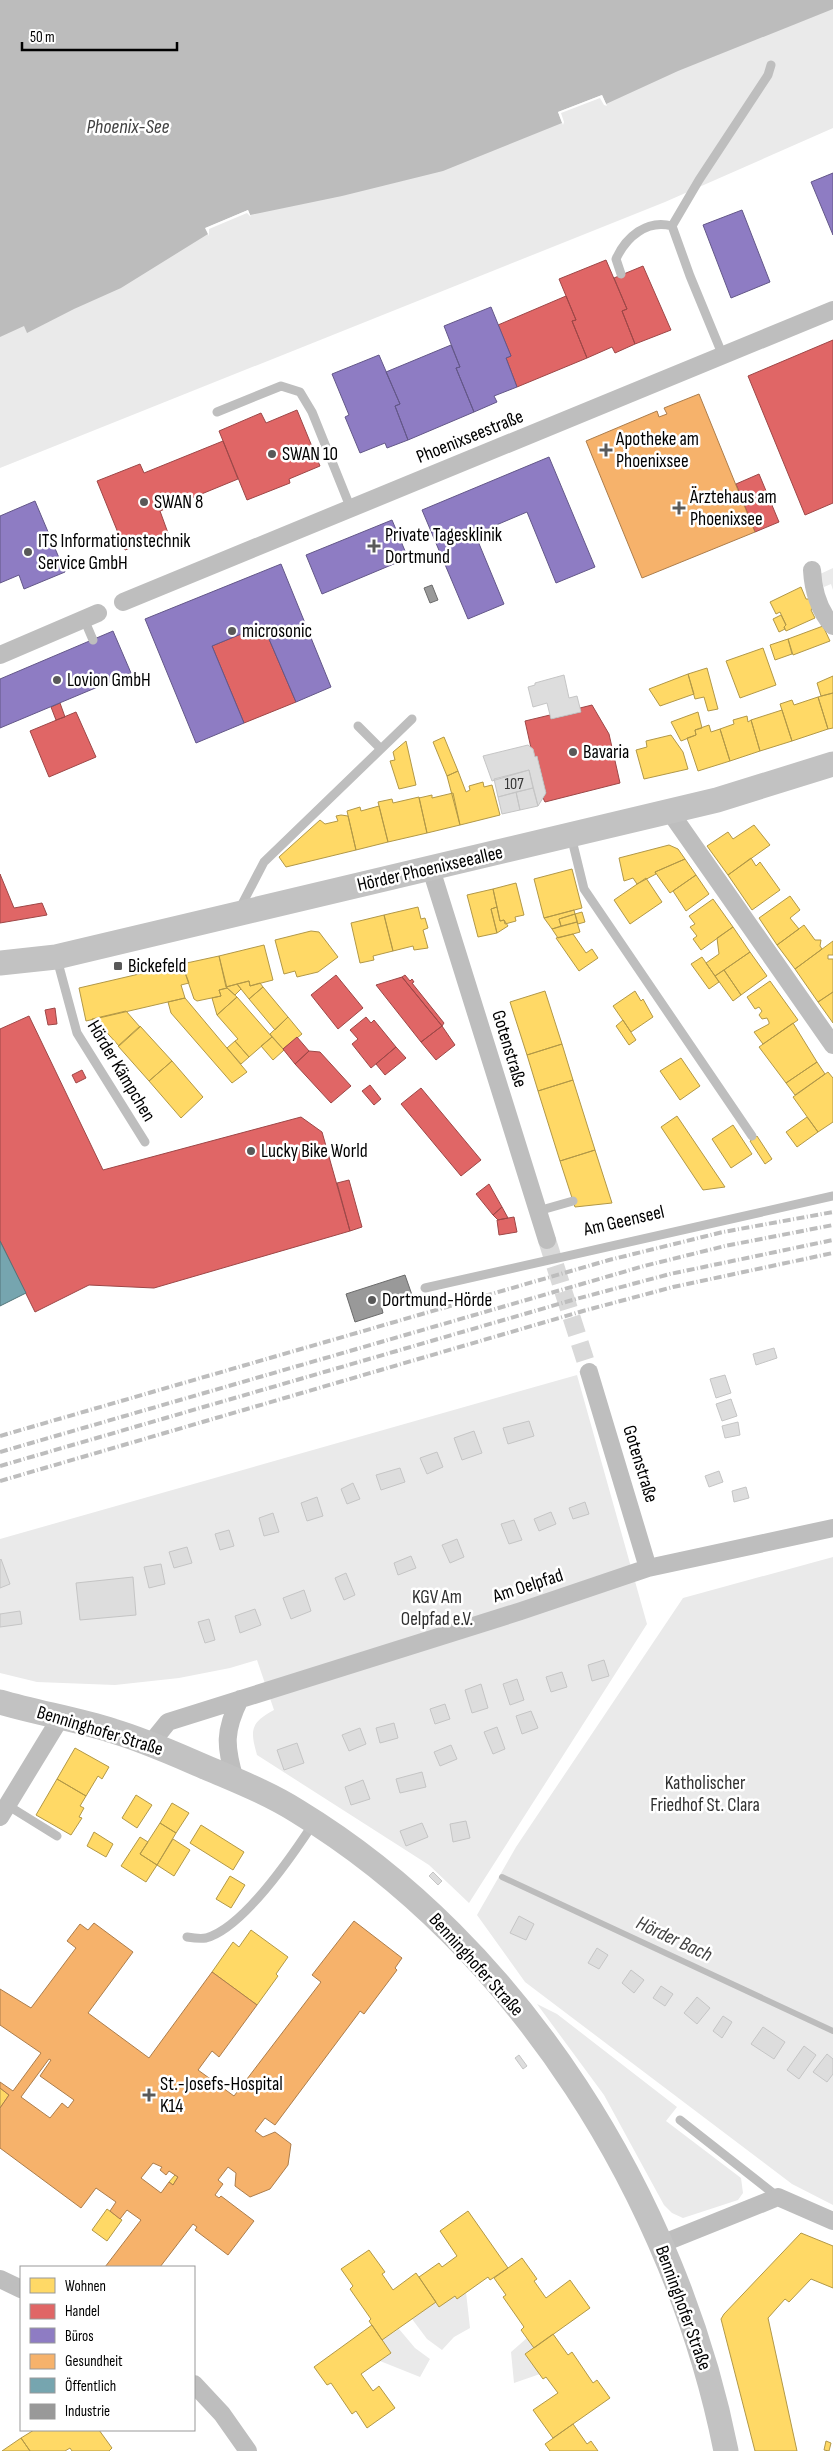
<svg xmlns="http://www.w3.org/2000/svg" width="833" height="2451" viewBox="0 0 833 2451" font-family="'Sofia Sans Condensed',sans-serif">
<rect width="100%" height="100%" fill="#fff"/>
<path fill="#eaeaea" d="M0,0H833V128L665,202L0,468Z
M833,568V590L831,584L824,587L818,575Z
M577,1375L647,1624L469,1903L429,1865L257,1755C250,1730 250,1723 274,1710L257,1660L230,1668L179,1678L115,1685L37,1682L0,1673V1539Z
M833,1557V2205L792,2184L525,1982L477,1915L516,1847L683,1598Z
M537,2004L557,2014L677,2107L666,2121L741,2178L743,2193L738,2200L683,2218L672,2213L664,2205L604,2095Z
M466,2292L470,2328L454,2337L442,2350L427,2339L412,2319L436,2302L455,2296L457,2299Z
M399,2329L415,2348L430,2359L420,2377L380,2361L391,2353L382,2340Z
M527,2338L534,2348L540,2374L514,2383L511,2352Z"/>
<path fill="#bcbcbc" d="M0,0H833V9L678,71L606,104L602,95L558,112L562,123L443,171L342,196L250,215L248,210L206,228L208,234L121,288L74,309L27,333L24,326L0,337Z"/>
<path fill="#fff" d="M602,95L607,106L604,105L600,98L561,113L564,122L563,125L558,112Z
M248,210L251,217L247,213L209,229V236L205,228Z"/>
<path fill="#ffd966" stroke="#b29847" d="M801,587L806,599H810L814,606L811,610L815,618L786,631L784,627L786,625L780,612L776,614L770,602Z
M781,615L786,625L784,627L785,629L779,632L773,619Z
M823,626L830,641L793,655L788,639Z
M788,639L792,654L775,660L770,645Z
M763,648L776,685L740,698L726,661Z
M707,668L718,709L708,711L704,697L695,699L688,674Z
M688,674L694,694L660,706L649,689Z
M833,676V693L821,696L817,683Z
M833,693V728L828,729L818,697Z
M818,697L828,729L792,741L780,704L792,700L794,705Z
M782,710L792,741L760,751L751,720Z
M698,712L702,728L695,730L696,735L681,741L671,722Z
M747,716L748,722L751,720L760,751L730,761L720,729L734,724L733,720Z
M709,725L711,732L720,729L730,761L698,771L687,738L696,735L695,730Z
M671,735L683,752L688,769L644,779L636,750L647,747L646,741Z
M444,737L458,771L447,776L433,742Z
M406,741L416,785L399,789L390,761L395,760L393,752Z
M458,771L466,792L470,790L469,786L483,782L484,787L492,785L500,815L460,825L447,776Z
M453,793L460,825L427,833L419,798L432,795V798Z
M419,797L427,833L388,842L378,802L392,799L393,803Z
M379,806L388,842L356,850L347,811L360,807L361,811Z
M341,815L348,816L356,850L286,867L279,857L320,820L325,824L338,821L336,816Z
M754,825L770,845L728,875L707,846L728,832L733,839Z
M669,845L678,849L685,859L655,872L656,874L637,884L633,878L624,881L619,858Z
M751,858L756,866L760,862L780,890L752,910L728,875Z
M685,859L696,875L670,893L655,872Z
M572,869L582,908L544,918L534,879Z
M696,875L709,894L686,911L673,891Z
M646,878L662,902L630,924L614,900Z
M516,883L524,915L515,917L516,921L505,924L504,920L500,921L493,889Z
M493,889L497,907L491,909L497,933L478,937L467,895Z
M790,896L800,910L790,918L799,929L777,945L759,918Z
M713,899L733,927L701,950L693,939L697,936L690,927L695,924L689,916Z
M418,907L421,919L425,918L428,928L423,930L428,948L414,950L413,946L393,951L384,915Z
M497,907L500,921L504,920L508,926L497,933L491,909Z
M574,910L575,914L559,919L561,926L552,929L544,918Z
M582,912L585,922L578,924L575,914Z
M575,914L577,922L561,926L559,919Z
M384,915L393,951L373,956L374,960L360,963L351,923Z
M577,922L580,932L573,934L558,938L552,929Z
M804,925L815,940H821L820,946L822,949L795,969L777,945Z
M733,927L750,952L715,976L706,963L719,954L717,938Z
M311,931L319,932L338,957L318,972L297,977L295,971L284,974L275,940Z
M573,934L586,953L592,949L598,958L579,971L556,938Z
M833,941V955H828V959H833V992L818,1002L795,969Z
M264,945L273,980L250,986L249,981L226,987L219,956Z
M750,952L767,976L741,995L724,970Z
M219,956L227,988L219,990L221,996L197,1001L194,999L182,964Z
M702,957L719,982L709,989L691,964Z
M182,964L189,983L181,985L185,998L86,1021L79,988Z
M724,970L741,995L733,1001L715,976Z
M249,981L250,986L260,983L263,987L249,999L237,984Z
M770,981L798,1020L763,1044L754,1032L769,1024V1022L767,1018L762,1019L759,1015L762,1011L759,1007L755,1009L747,997Z
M237,984L241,989L235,995L226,987Z
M263,987L288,1017L275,1030L249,999Z
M227,988L237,997L217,1015L212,998L221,996L219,990Z
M545,991L562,1044L527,1055L510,1002Z
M635,991L641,1001L643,999L653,1017L631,1032L613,1006Z
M833,992V1023L818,1002Z
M237,997L272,1037L249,1057L235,1041L238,1039L217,1015Z
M185,998L247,1072L232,1083L171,1013L168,1002Z
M126,1011L140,1027L119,1046L100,1025L94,1027L92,1019Z
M288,1017L302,1034L283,1049L270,1034Z
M623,1020L636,1040L629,1045L616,1026Z
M793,1023L817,1062L786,1083L759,1047Z
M140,1026L172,1061L149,1081L118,1046Z
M272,1037L284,1050L273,1060L261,1046Z
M235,1041L249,1057L241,1064L227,1048Z
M562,1044L573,1080L538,1091L527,1055Z
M681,1058L700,1086L680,1100L660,1071Z
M172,1061L203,1097L181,1118L149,1081Z
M817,1062L825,1074L795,1095L786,1083Z
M828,1072L833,1078V1122L818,1132L793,1097Z
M573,1080L595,1150L560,1161L538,1091Z
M677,1116L725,1187L703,1190L661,1127Z
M807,1117L818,1132L797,1147L786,1132Z
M733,1125L752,1154L731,1168L712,1139Z
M757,1136L772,1159L765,1164L750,1141Z
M595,1150L612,1203L575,1207L560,1161Z
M75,1748L109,1767L102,1779L98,1776L86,1796L57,1779Z
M57,1779L86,1796L80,1806L84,1808L79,1817L82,1818L71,1835L36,1815Z
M136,1795L152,1805L137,1828L122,1818Z
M172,1803L189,1813L176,1833L160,1823Z
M160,1823L176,1833L157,1865L140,1854Z
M201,1825L244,1852L233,1870L190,1843Z
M94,1832L113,1844L106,1857L87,1846Z
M140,1837L148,1842L140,1854L157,1865L146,1882L121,1866Z
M173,1839L190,1850L174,1876L157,1865Z
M230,1876L245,1885L231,1908L216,1899Z
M251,1930L288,1957L276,1974L278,1976L257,2005L212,1972L233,1942L239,1947Z
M0,2088L9,2095L0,2108Z
M175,2175L178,2177L173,2185L169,2182Z
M107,2209L122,2220L107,2241L92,2230Z
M468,2211L508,2268L490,2280L488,2277L457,2299L455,2296L439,2307L419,2277L439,2263L442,2267L457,2256L440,2231Z
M801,2233L833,2246V2288L811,2279L789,2302L785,2299L768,2318L797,2451H755L721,2319L724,2314Z
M369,2250L385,2272L382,2274L393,2290L416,2273L436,2302L382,2340L369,2321L371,2319L350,2289L353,2286L341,2269Z
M522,2258L537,2279L534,2281L546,2298L570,2280L590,2308L534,2348L521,2330L524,2327L503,2297L506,2295L494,2278Z
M372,2325L391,2353L361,2374L373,2391L379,2386L395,2408L367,2428L356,2411L352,2414L331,2383L327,2385L314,2367Z
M553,2334L568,2355L572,2352L593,2383L597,2380L610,2398L553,2438L533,2410L558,2393L546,2377L543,2379L525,2354Z
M573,2424L587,2444L591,2441L598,2451H550L545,2444Z
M34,2430H99L112,2448L109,2451H72L70,2448L65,2451H30L21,2438Z
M21,2438L30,2451H2Z
M826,2441L831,2443L829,2451L824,2450Z"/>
<path fill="#e06666" stroke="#9d4747" d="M606,260L627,309L622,311L635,344L615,353L612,347L587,358L572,321L576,320L559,279Z
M643,266L671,330L635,344L622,311L627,309L614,278Z
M566,296L576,320L572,321L587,358L517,387L506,358L511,356L498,325Z
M833,340V503L805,515L748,376Z
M297,410L320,466L289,479L290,483L247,500L219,431L261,413L266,423Z
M223,441L238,479L160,511L168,533L125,550L97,481L140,464L144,473Z
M759,474L779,522L755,532L736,484Z
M263,625L296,702L244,723L212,646Z
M60,703L65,717L56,720L51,707Z
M592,705L609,734L620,783L545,802L543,798L546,793L537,756L535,757L531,748L525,721L550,715L551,719L581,712L580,708Z
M76,712L96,757L49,777L30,731Z
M0,874L14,908L42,903L47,915L0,923Z
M336,975L363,1008L338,1029L311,995Z
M405,975L410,981L412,979L414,982L412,983L444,1023L442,1026L402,977Z
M402,977L442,1026L421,1042L376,985Z
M55,1008L57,1024L48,1025L45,1010Z
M29,1016L103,1170L301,1117L322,1132L350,1231L154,1288L89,1285L35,1312L0,1241V1029Z
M366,1017L371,1023L374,1020L396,1047L371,1068L352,1044L358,1039L350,1030Z
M442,1026L455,1045L436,1060L421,1042Z
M297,1037L309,1051L295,1064L283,1049Z
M396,1047L406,1058L385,1075L376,1064Z
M309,1051L320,1052L351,1086L331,1103L295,1064Z
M82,1070L86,1078L76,1083L72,1075Z
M370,1085L381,1099L374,1105L362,1091Z
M421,1088L481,1160L461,1176L401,1104Z
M349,1180L362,1227L350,1231L337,1183Z
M489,1184L502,1207L493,1215L476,1194Z
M502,1207L508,1218L498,1220L493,1215Z
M514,1217L517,1232L499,1235L497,1220Z"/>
<path fill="#8e7cc3" stroke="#635788" d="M833,173V235L811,182Z
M742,210L770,282L731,298L703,225Z
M491,307L511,356L506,358L517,387L494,396L497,402L474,412L456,368L460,367L444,326Z
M451,345L460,367L456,368L474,412L408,440L395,406L400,404L386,372Z
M379,355L400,404L395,406L408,440L387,448L385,443L360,453L345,417L349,415L332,374Z
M549,457L595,567L556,583L527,512L475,534L504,604L468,619L422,510Z
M35,501L65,572L24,589L19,575L0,583V516Z
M392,520L408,558L322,594L306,555Z
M281,564L331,687L296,702L263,625L212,646L244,723L196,743L145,619Z
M113,631L131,673L0,728V679Z"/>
<path fill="#f6b26b" stroke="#ac7d4b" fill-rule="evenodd" d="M699,394L755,532L642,578L586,441L657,411L659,417L667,414L664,408Z
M354,1921L402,1958L395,1968L397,1970L364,2014L360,2011L358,2014L275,2125L265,2118L255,2131L263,2137L275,2132L291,2144L288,2165L270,2189L250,2197L235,2186L236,2173L228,2167L218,2180L223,2184L215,2195L219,2198L221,2196L254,2221L228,2255L195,2230L197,2227L193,2224L160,2267H105L141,2220L127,2210L120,2219L110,2211L116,2202L96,2188L81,2208L0,2148V2108L9,2095L0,2088V2082L13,2091L41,2053L0,2025V1989L31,2008L76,1948L67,1941L80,1924L88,1930L94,1923L133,1952L88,2013L149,2058L212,1972L257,2005L219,2057L212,2051L198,2070L234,2096L321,1982L312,1975ZM49,2059L51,2060L40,2076L74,2100L68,2108L62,2103L50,2118L21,2097ZM153,2163L162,2167L160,2170L166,2175L169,2171L178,2177L173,2185L169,2182L161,2193L141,2178Z"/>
<path fill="#76a5af" stroke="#53747a" d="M0,1241L26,1293L0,1306Z"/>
<path fill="#999" stroke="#6b6b6b" d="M432,585L438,600L430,603L424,588Z
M405,1275L412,1295L381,1305L383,1313L355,1322L346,1294Z"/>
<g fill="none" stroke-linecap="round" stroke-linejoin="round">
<path stroke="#bcbcbc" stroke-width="6" d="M502,1877L833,2031"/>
</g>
<path fill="#ddd" stroke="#c5c5c5" d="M564,675L569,698L577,696L581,712L551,719L547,703L533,707L528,687L535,685V683Z
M528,745L533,749L535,757L537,756L546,793L538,806L529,770L492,781L483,756Z
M529,770L533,788L498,797L494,779Z
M533,788L538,806L520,810L516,792Z
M516,792L520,810L502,814L498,797Z
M774,1348L777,1358L756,1365L753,1354Z
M725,1375L731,1393L716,1398L710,1379Z
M731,1399L737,1416L722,1421L716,1404Z
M529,1421L534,1436L508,1444L503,1428Z
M738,1422L740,1435L725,1438L722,1426Z
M474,1431L482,1453L462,1460L454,1438Z
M437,1452L443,1467L427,1474L420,1458Z
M400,1468L405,1482L381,1490L376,1475Z
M719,1471L723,1482L709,1487L705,1476Z
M353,1483L360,1499L347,1504L341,1489Z
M746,1487L749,1498L734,1502L732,1491Z
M317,1497L323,1516L307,1521L301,1503Z
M585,1502L589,1514L573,1519L569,1508Z
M551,1512L556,1524L539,1531L534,1519Z
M273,1513L279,1532L264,1536L259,1518Z
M514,1520L522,1540L509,1544L501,1524Z
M229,1530L234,1546L220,1550L215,1534Z
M457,1539L464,1557L450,1563L442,1545Z
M187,1547L192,1563L174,1568L169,1552Z
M411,1556L416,1568L398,1575L394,1563Z
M1,1559L10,1584L0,1588V1560Z
M161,1564L165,1584L149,1588L144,1567Z
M346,1573L355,1595L344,1600L335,1578Z
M133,1577L136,1615L80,1620L76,1583Z
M304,1590L311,1611L291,1619L283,1598Z
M255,1609L261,1625L240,1633L235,1616Z
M20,1611L22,1624L0,1627V1614Z
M209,1619L215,1640L205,1643L198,1622Z
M604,1660L609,1676L592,1681L588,1665Z
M562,1672L567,1687L551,1692L546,1677Z
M517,1679L524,1700L510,1705L503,1684Z
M481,1684L488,1708L472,1713L465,1690Z
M445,1704L450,1719L435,1724L430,1709Z
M531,1711L538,1728L522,1734L516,1716Z
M394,1723L398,1738L380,1743L376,1728Z
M497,1727L505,1749L493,1754L484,1732Z
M360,1728L366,1744L349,1751L342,1735Z
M297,1743L304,1763L284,1770L277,1750Z
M451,1745L457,1759L440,1766L434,1752Z
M422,1772L426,1787L400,1793L396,1779Z
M363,1780L370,1799L351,1805L345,1787Z
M466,1821L470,1838L453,1842L450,1824Z
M422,1823L428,1837L406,1846L400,1831Z
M433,1872L442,1881L438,1885L429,1876Z
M519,1916L534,1924L526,1940L510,1933Z
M597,1948L608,1955L599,1969L588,1963Z
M631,1970L644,1980L634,1993L622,1983Z
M661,1986L673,1994L665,2006L653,1998Z
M697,1997L710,2008L697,2024L684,2013Z
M723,2016L732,2022L722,2038L713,2031Z
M763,2027L785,2042L774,2059L751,2044Z
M804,2046L816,2055L799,2079L787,2070Z
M827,2054L833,2059V2074L827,2082L813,2072Z
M519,2055L527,2066L523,2069L515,2058Z"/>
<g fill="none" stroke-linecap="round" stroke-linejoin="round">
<path stroke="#d9d9d9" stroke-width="18" stroke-dasharray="18 9" stroke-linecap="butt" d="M547,1240L589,1372"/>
<path stroke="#bebebe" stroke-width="9" d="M621,274L616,259C626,237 647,219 672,226
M723,356L690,276L672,226L699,180L768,75L771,65
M217,412L281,386L300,392L312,412L351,509
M84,619L93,640
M358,726L381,749
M571,836L584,889L752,1136
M239,910L264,862L412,719
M57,959L77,1033L145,1142
M538,1211L573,1201
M425,1288L833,1196
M7,1805L57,1836
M187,1937C193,1938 200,1939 206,1938C243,1928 292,1856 313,1824
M680,2120L778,2197"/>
<path stroke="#bebebe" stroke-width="18" d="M812,570C813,589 819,611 833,626
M123,602L833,310
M0,655L98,613
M670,812L833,1045
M431,869L547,1240
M589,1372L648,1568
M151,1743L168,1722L521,1611L648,1568L833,1528
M235,1780C225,1746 224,1731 240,1699
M0,1817L61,1717
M661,2244L778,2197L833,2221
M0,2279L21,2289
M194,2384L222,2414L248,2451"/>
<path stroke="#c2c2c2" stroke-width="25" d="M0,963L56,957L717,800L833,764
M0,1702C37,1713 76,1719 113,1731C147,1741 179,1756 212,1770C240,1782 270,1794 297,1811C519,1946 676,2199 726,2451"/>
<path stroke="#bdbdbd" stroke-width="4" stroke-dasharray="8 2.5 1 2.5" stroke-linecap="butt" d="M0,1436L609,1260L723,1232L833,1212
M0,1452L644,1266L725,1246L833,1225
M0,1466L576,1299L670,1274L833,1240
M0,1481L583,1311L673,1287L833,1253"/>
</g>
<g fill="#595959" stroke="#fff" stroke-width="2">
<path d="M603.5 442.5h5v5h5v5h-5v5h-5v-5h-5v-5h5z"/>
<circle cx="272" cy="454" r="5"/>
<circle cx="144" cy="502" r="5"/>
<path d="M676.5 500.5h5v5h5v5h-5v5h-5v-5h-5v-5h5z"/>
<path d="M371.5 538.5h5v5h5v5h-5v5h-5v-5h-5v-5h5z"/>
<circle cx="28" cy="552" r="5"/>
<circle cx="232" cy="631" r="5"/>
<circle cx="57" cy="680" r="5"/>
<circle cx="573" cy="752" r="5"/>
<rect x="113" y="961" width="10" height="10" rx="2.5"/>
<circle cx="251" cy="1151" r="5"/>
<circle cx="372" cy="1300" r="5"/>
<path d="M146.5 2087.5h5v5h5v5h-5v5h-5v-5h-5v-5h5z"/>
</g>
<g text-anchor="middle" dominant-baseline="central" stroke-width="5" stroke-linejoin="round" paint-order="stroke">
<g font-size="16" fill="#373737">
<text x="514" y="784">107</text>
</g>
<g font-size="19" fill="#000" stroke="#fff">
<text transform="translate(470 437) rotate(-22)">Phoenixseestraße</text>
<text transform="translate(430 869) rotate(-13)">Hörder Phoenixseeallee</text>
<text transform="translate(509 1049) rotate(73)">Gotenstraße</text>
<text transform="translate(121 1071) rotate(59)">Hörder Kämpchen</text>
<text transform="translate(624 1221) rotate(-13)">Am Geenseel</text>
<text transform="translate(640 1464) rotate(73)">Gotenstraße</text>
<text transform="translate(528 1586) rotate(-18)">Am Oelpfad</text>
<text transform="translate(100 1731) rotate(17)">Benninghofer Straße</text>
<text transform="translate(476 1965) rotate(48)">Benninghofer Straße</text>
<text transform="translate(683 2308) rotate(70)">Benninghofer Straße</text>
</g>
<g font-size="19" fill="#000" stroke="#fff" text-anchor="start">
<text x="616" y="439">Apotheke am<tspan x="616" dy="22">Phoenixsee</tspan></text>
<text x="282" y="454">SWAN 10</text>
<text x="690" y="497">Ärztehaus am<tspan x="690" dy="22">Phoenixsee</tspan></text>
<text x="154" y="502">SWAN 8</text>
<text x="385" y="535">Private Tagesklinik<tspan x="385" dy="22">Dortmund</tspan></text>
<text x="38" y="541">ITS Informationstechnik<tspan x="38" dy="22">Service GmbH</tspan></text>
<text x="242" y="631">microsonic</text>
<text x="67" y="680">Lovion GmbH</text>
<text x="583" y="752">Bavaria</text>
<text x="128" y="966">Bickefeld</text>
<text x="261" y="1151">Lucky Bike World</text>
<text x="382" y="1300">Dortmund-Hörde</text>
<text x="160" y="2084">St.-Josefs-Hospital<tspan x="160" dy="22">K14</tspan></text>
</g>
<g font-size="19" fill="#303030" stroke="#fff">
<text x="437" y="1597">KGV Am<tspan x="437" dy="22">Oelpfad e.V.</tspan></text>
<text x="705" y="1783">Katholischer<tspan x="705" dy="22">Friedhof St. Clara</tspan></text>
</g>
<g font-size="20" font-style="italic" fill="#414141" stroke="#fff">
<text x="128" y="127">Phoenix-See</text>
<text transform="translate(674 1939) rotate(25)">Hörder Bach</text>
</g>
</g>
<rect x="20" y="2266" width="175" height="165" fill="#ffffff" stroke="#999999"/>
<rect x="30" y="2278" width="25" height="15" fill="#ffd966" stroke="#999999"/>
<text x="65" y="2291" font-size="15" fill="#000000">Wohnen</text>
<rect x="30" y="2304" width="25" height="15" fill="#e06666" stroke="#999999"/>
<text x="65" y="2316" font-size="15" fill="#000000">Handel</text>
<rect x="30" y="2328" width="25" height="15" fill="#8e7cc3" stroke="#999999"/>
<text x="65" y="2341" font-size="15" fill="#000000">Büros</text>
<rect x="30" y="2354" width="25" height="15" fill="#f6b26b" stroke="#999999"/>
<text x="65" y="2366" font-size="15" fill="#000000">Gesundheit</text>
<rect x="30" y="2378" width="25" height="15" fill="#76a5af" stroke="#999999"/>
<text x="65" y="2391" font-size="15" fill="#000000">Öffentlich</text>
<rect x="30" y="2404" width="25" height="15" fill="#999999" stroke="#999999"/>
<text x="65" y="2416" font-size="15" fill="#000000">Industrie</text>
<path d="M22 42v8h155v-8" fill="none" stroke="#000000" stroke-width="2.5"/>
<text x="30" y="42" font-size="15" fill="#000000" stroke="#ffffff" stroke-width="4" paint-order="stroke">50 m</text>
</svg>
